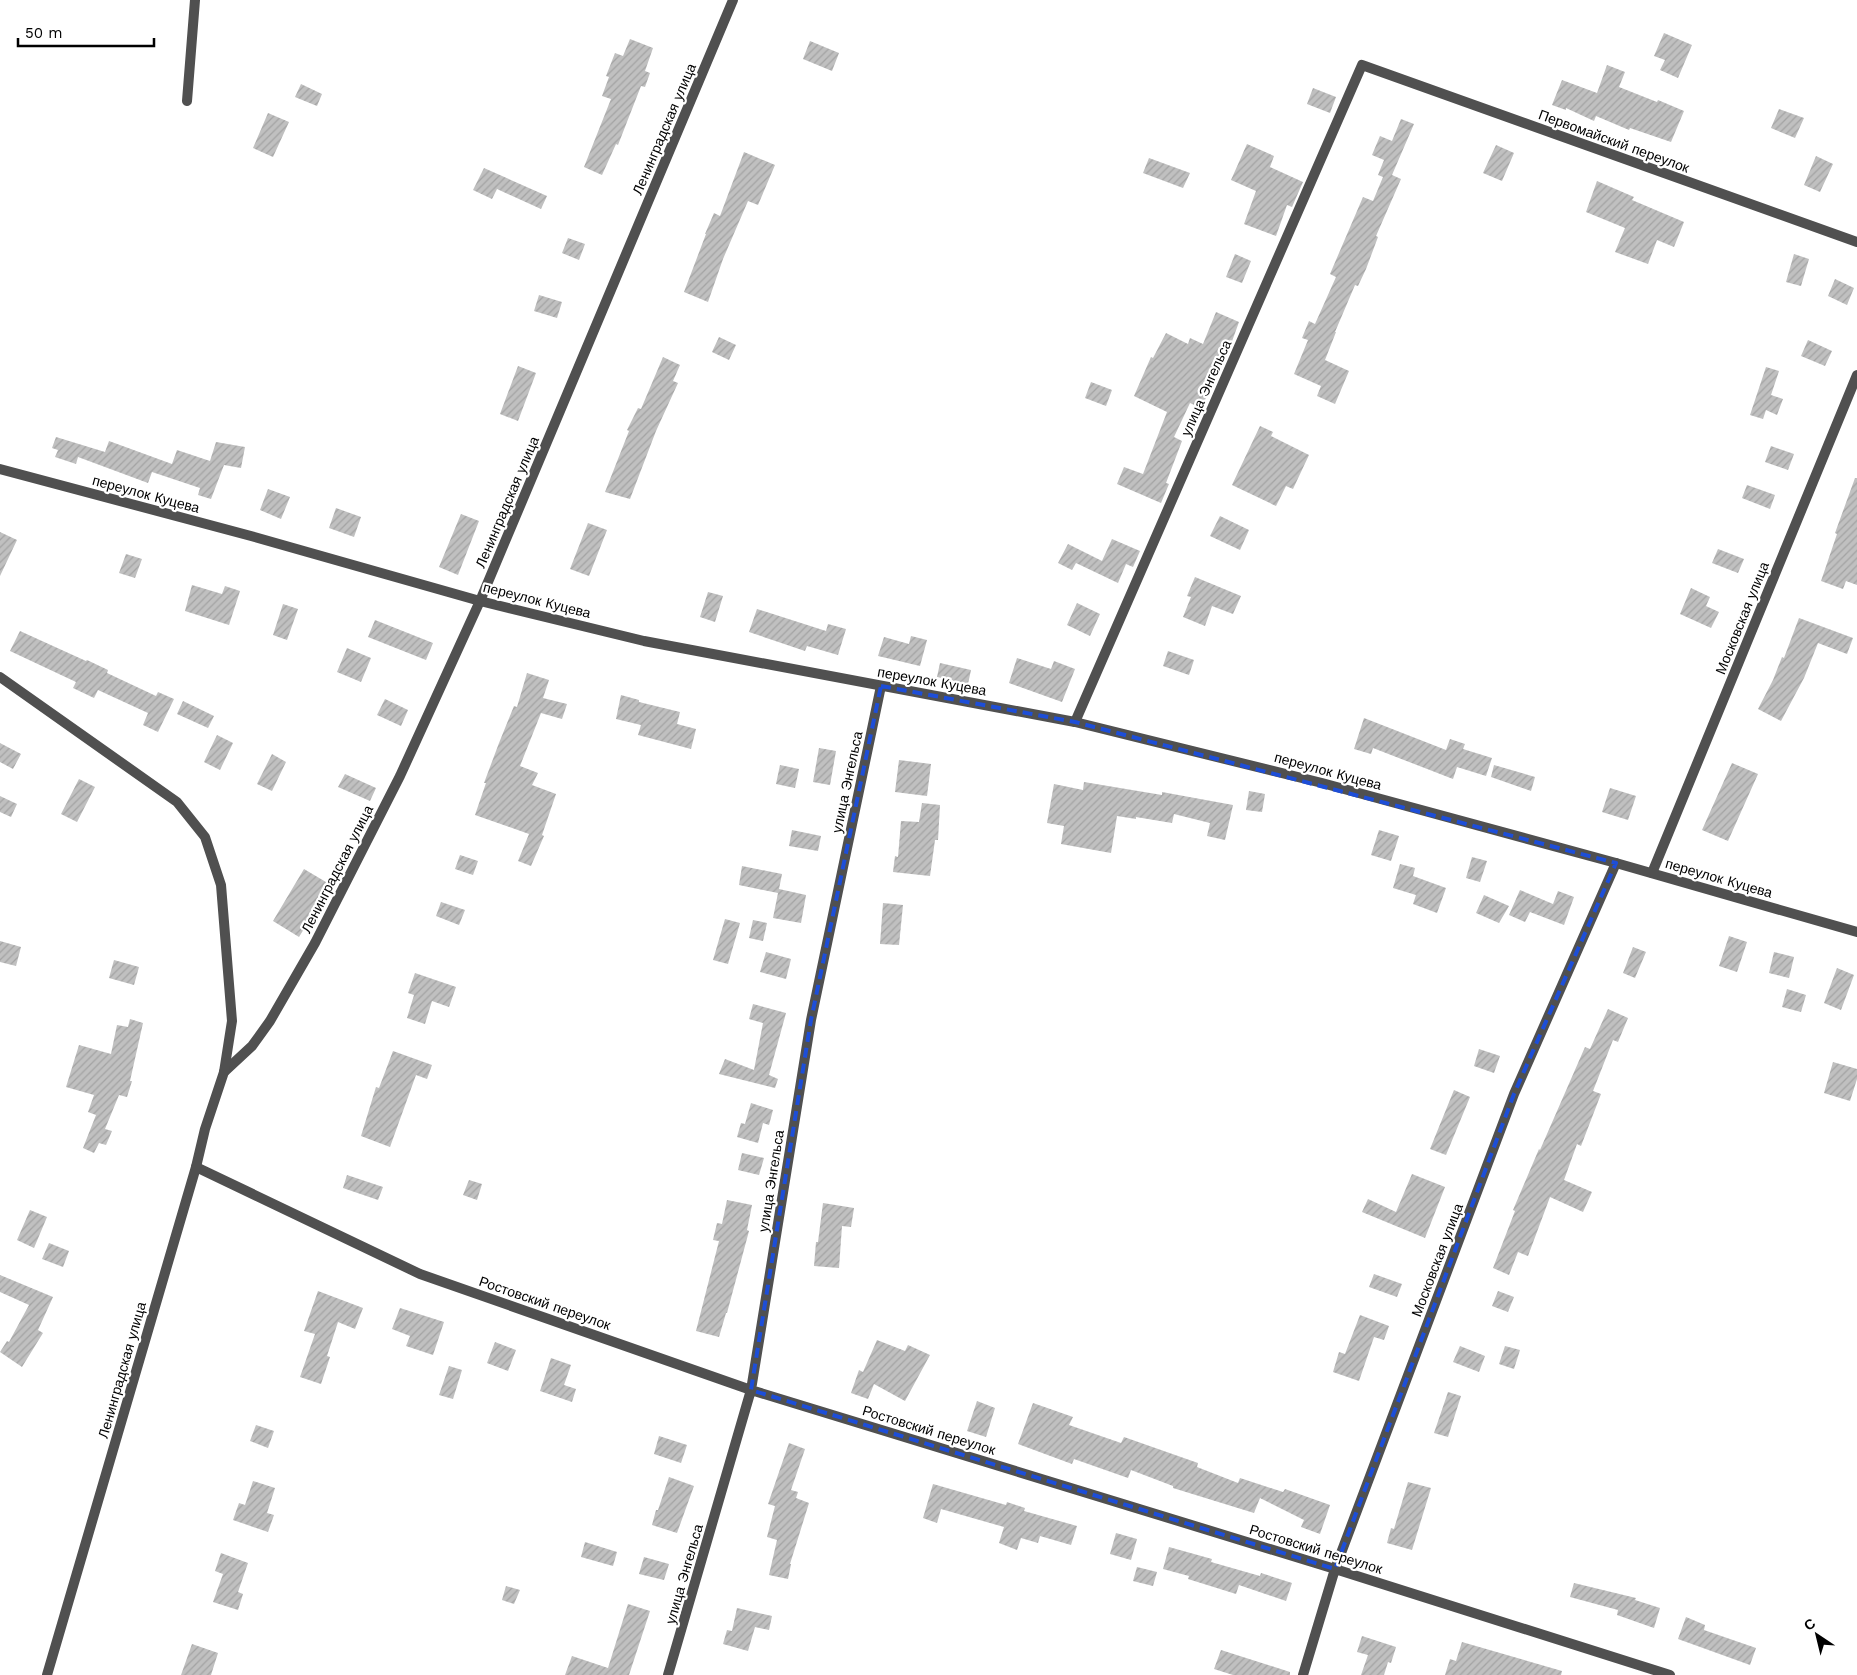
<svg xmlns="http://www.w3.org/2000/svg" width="1857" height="1675" viewBox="0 0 1857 1675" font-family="'Work Sans',sans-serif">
<defs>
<pattern id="building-hatch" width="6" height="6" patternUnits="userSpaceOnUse" patternTransform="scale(1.25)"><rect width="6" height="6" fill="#c0c0c0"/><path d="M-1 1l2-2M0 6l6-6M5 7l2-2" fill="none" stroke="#a3a3a3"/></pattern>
</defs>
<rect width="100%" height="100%" fill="#fff"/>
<path fill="url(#building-hatch)" d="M1664,33L1692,45L1678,78L1660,70L1665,60L1654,56Z
M630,39L653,48L645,71L650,73L645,87L641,86L618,145L616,144L602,175L584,167L611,99L602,96L609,77L606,76L615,53L623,56Z
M810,41L839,53L832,71L803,59Z
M1607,65L1625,72L1619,87L1657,102L1658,100L1684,111L1671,142L1630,128L1629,130L1596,116L1594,121L1566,108V110L1552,105L1562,80L1597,93Z
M301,84L322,94L317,106L295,97Z
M1313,88L1336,97L1330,113L1307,104Z
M1779,109L1804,118L1795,138L1771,128Z
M268,113L289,122L273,157L253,148Z
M1401,119L1414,124L1392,175L1401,179L1376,236L1378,237L1366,269L1358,286L1355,285L1335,332H1336L1325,360L1349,371L1335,404L1317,396L1321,386L1294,374L1308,340L1302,338L1309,321L1315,324L1336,277L1330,274L1363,197L1373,201L1383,177L1378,175L1384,160L1372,155L1380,136L1392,141Z
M1247,144L1274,156L1270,167L1303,182L1292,207L1287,205L1276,236L1244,224L1256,191L1231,180Z
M1496,145L1514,153L1502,181L1483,173Z
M744,152L775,165L758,205L748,201L723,259L708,302L684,292L706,234H705L714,213L720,216Z
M1816,156L1833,164L1820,192L1804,185Z
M1149,158L1190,173L1183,188L1143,173Z
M484,168L547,196L541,209L497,189L492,199L473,190Z
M1597,181L1634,197L1632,200L1684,222L1674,247L1657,240L1648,264L1615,252L1625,228L1586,212Z
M568,238L585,244L579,260L562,253Z
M1235,254L1251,261L1242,283L1226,277Z
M1794,254L1809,259L1801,286L1786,282Z
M1835,279L1854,288L1847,305L1828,296Z
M539,295L562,302L557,318L534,311Z
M1216,312L1239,322L1227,355L1201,408L1190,403L1174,437L1182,441L1166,483L1169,484L1161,503L1117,484L1124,467L1143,474L1167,412L1134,396L1151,357L1153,358L1166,333L1188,344L1190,338L1203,344Z
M719,337L736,345L729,360L712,352Z
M1808,340L1832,351L1825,366L1801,356Z
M663,357L680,365L673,381L678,383L656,431L630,499L605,492L629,431L627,430L638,408L641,409Z
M518,366L536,373L518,421L500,414Z
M1766,367L1779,371L1771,395L1783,399L1777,415L1766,410L1763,419L1750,415Z
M1091,382L1112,390L1106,406L1085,398Z
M1260,426L1273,432L1271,436L1309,455L1293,489L1286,486L1276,506L1232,485Z
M56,437L105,452L109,441L172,464L177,450L210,461L216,442L245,447L241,468L224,465L211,499L198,495L200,488L152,472L148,483L78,457L76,464L55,457L58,450L52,448Z
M1771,446L1794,454L1788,470L1765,462Z
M1855,478H1857V585L1846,581L1843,589L1821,581L1837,534L1835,533Z
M1747,485L1775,495L1770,509L1742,498Z
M268,489L290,497L281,519L260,510Z
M336,508L361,517L354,537L329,528Z
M461,514L479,521L458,575L439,567Z
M1220,516L1249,530L1240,550L1210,536Z
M588,523L607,530L589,576L570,569Z
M0,532L17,540L0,576Z
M1112,539L1140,551L1133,567L1126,564L1118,583L1076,563L1072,570L1058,563L1068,544L1102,561Z
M1718,549L1744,559L1738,573L1712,563Z
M126,554L142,559L135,578L119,573Z
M1195,577L1241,596L1233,614L1212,606L1205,626L1183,617L1191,597L1187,596Z
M192,585L222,594L225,586L240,591L229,625L185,611Z
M1691,588L1710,597L1706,606L1719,612L1711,628L1680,614Z
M708,592L723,596L715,622L700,617Z
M1077,603L1100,614L1090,636L1067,625Z
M283,604L298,609L287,640L273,635Z
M757,609L826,631L828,624L846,629L838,655L807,646L805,651L749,632Z
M1799,618L1853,638L1847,654L1818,643L1804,678L1781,721L1758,709L1773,680L1782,657L1784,658Z
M375,620L433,643L426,660L368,637Z
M20,631L86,661L87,660L108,670L107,673L156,696L158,692L174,699L158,732L143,725L148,713L98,690L94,698L73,688L76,682L10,651Z
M911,636L927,640L920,666L878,656L884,637L909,644Z
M347,648L371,658L361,682L337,672Z
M1168,651L1194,660L1189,675L1163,666Z
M1017,658L1051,669L1054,661L1075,669L1062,702L1009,683Z
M940,663L971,670L968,684L937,677Z
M527,673L549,680L543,698L567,704L562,719L541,713L520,766L538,773L532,785L556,794L542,835L544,836L531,866L518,861L529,834L475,815L486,783H484L499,743L514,706L517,707Z
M621,695L639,700V702L680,712L677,724L696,729L691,749L638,735L641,725L616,719Z
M385,699L408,710L401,726L377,715Z
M183,701L214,716L208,728L177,714Z
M1364,718L1446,750L1450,739L1465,744L1463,749L1492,758L1486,776L1457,767L1453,779L1373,748L1371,754L1354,749Z
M217,735L233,743L220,770L204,762Z
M0,743L21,754L13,769L0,762Z
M819,748L836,751L830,785L813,782Z
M272,754L286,762L272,791L257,784Z
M899,760L931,764L927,796L895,792Z
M1732,763L1758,774L1728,841L1702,830Z
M780,765L799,769L795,788L776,784Z
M1494,765L1535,777L1531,791L1491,777Z
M345,774L376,788L370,801L338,787Z
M79,779L95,787L77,822L61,814Z
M1084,782L1162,795V792L1233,805L1225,840L1207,836L1210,823L1174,814L1172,823L1136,817V819L1117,816L1111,853L1061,844L1064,826L1047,823L1054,784L1083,790Z
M1610,788L1636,796L1628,820L1602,812Z
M1249,791L1265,794L1262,812L1246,810Z
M0,796L17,804L11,817L0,812Z
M922,803L940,805L938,840H935L930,876L893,872L895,856L898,857L901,821L919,822Z
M792,830L821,836L818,851L789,846Z
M1379,830L1399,836L1391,861L1371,855Z
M460,855L478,861L473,875L455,869Z
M1472,857L1487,861L1480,882L1466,878Z
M1400,864L1415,868L1413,876L1446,888L1437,913L1413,904L1416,895L1393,888Z
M742,866L782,874L779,889L806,895L801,923L773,918L778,893L739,885Z
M304,869L331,885L299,937L273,921Z
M1520,890L1553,904L1558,891L1574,897L1564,925L1530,912L1525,922L1509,915Z
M1484,895L1509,906L1499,923L1476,913Z
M441,902L465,910L459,925L436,916Z
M883,903L903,905L899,945L880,944Z
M725,919L740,923L728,964L713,960Z
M753,920L767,923L763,941L749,938Z
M1729,936L1747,942L1737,972L1719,966Z
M0,941L21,947L16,966L0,962Z
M1633,947L1646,952L1635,978L1623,973Z
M766,952L791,959L786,979L760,972Z
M1774,952L1794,957L1789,978L1769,973Z
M114,960L139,967L134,985L109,978Z
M1837,968L1854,975L1841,1010L1824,1003Z
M415,973L456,987L449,1007L432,1001L425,1024L407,1018L414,995L408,993Z
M1787,989L1806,995L1801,1012L1782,1007Z
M753,1004L786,1013L769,1075L778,1079L775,1088L719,1074L725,1059L754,1070L763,1023L749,1019Z
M1608,1009L1628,1018L1618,1042L1613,1040L1593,1091L1601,1094L1581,1146L1577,1144L1564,1180L1592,1192L1583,1212L1550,1197L1528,1256L1518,1252L1509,1275L1493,1268L1515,1211L1513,1210L1539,1149L1540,1150L1585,1047L1590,1049Z
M130,1019L143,1023L130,1081H132L127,1097L119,1095L105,1129L112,1131L106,1145L99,1143L94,1153L83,1148L96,1115L88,1112L94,1095L66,1087L79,1045L111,1054L117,1025L128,1027Z
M1479,1049L1500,1056L1494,1073L1474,1066Z
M393,1051L432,1065L427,1079L416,1075L390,1147L361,1136L376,1087L379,1088Z
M1833,1062L1857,1069V1079L1850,1101L1824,1093Z
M1454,1090L1470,1097L1446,1155L1430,1149Z
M751,1103L773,1110L769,1125L763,1123L758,1143L737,1137L741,1123L745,1124Z
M742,1153L764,1158L759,1175L738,1170Z
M1412,1174L1445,1187L1425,1238L1362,1212L1368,1199L1396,1212Z
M347,1175L383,1187L378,1200L343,1188Z
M469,1180L482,1184L477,1200L463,1195Z
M727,1200L752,1205L747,1230L749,1231L727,1313H726L719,1337L696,1331L719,1241L713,1240L717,1223L722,1224Z
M823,1203L854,1208L851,1227L842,1226L839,1268L814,1266L816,1242H818Z
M30,1210L47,1217L34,1248L17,1240Z
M49,1243L69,1251L63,1267L42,1259Z
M1374,1274L1402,1284L1397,1297L1369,1287Z
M0,1275L53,1297L38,1330L43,1333L22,1367L0,1352L7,1341L9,1342L29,1305L0,1292Z
M318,1291L363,1308L355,1329L338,1322L327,1356L330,1357L321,1384L300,1377L315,1334L304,1331Z
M1498,1291L1514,1297L1508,1312L1492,1306Z
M400,1308L444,1322L433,1355L406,1346L410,1336L392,1329Z
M1360,1315L1389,1326L1384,1340L1374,1337L1359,1381L1333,1372L1339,1352L1345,1354Z
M877,1340L905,1351L908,1345L930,1355L905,1401L874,1384L868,1399L851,1393L859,1370L863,1372Z
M495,1342L516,1350L508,1371L487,1363Z
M1460,1346L1485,1356L1479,1372L1453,1362Z
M1505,1346L1520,1350L1514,1369L1499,1364Z
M551,1358L571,1365L564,1385L576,1389L572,1402L540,1391Z
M449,1366L462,1370L453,1399L439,1395Z
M1448,1392L1461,1396L1448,1437L1434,1433Z
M977,1401L995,1408L986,1437L967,1431Z
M1033,1403L1073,1417L1069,1425L1121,1443L1124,1437L1198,1463L1197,1467L1238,1483L1240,1478L1283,1492L1285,1489L1330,1505L1320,1534L1301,1527L1304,1520L1260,1498L1254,1513L1173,1488V1486L1131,1470L1128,1478L1074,1459L1072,1464L1018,1444Z
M256,1425L274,1431L268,1448L250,1441Z
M659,1436L687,1445L681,1463L654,1454Z
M789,1443L805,1449L791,1490L798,1492L796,1498L809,1503L790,1564H791L788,1579L769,1575L777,1540L767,1537L775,1506L768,1504Z
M669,1477L694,1486L677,1533L652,1525L656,1510H658Z
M253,1481L275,1488L267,1513L274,1515L268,1532L233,1520L239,1503L245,1505Z
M1408,1482L1431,1488L1412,1550L1387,1543L1391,1528L1394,1529Z
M933,1484L1006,1505L1007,1502L1025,1508L1024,1511L1077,1526L1071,1545L1040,1536L1038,1543L1021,1538L1017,1550L999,1543L1004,1527L941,1509L937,1523L923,1518Z
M1116,1533L1137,1539L1131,1560L1110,1554Z
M585,1542L617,1552L613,1566L581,1557Z
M1169,1547L1212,1559L1211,1562L1260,1576L1261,1573L1292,1583L1286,1601L1239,1585L1236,1594L1188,1579L1189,1576L1163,1569Z
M221,1553L248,1563L238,1592L243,1594L238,1610L213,1602L223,1574L215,1571Z
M644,1557L669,1564L664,1580L639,1574Z
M1137,1567L1157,1572L1153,1586L1133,1581Z
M1574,1583L1636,1598L1635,1600L1660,1608L1654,1628L1617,1615L1618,1610L1570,1597Z
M506,1586L520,1590L514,1604L502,1600Z
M628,1604L650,1611L629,1675H565L572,1656L608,1668Z
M737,1608L772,1616L769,1630L755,1627L748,1651L723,1644L727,1630L732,1631Z
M1686,1617L1705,1625L1704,1630L1756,1648L1750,1665L1678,1639Z
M1362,1636L1396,1647L1391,1663L1388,1662L1384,1675H1361L1368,1655L1357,1652Z
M1462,1642L1562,1671L1561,1675H1445L1450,1659L1456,1661Z
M192,1644L218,1653L211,1675H181Z
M1221,1650L1290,1672V1675H1233L1214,1669Z"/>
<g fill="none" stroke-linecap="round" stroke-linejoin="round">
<path stroke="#505050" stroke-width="10" d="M187,101L195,0
M1075,722L1362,65L1857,242
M1652,873L1857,375
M224,1072L252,1046L270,1021L315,943L400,776L480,601L733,0
M196,1167L420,1274L751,1390L1335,1569L1670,1675
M668,1675L751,1390L811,1020L881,686
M1303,1675L1335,1569L1514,1094L1616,863"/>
<path stroke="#505050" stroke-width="10" d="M0,469L251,536L480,601L644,641L1075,722L1322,783L1616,863L1857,932
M0,677L177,802L205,837L221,885L232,1021L224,1072L205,1129L196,1167L47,1675"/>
</g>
<path fill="none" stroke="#1d4ed8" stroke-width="4" stroke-dasharray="10 6" stroke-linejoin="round" d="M881,686L1075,722L1616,863L1514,1094L1335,1569L751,1390L811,1020Z"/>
<g text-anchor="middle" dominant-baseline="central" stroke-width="4.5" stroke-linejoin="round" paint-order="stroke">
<g font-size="14" fill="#000" stroke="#fff">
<text transform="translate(664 129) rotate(-67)">Ленинградская улица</text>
<text transform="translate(1614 141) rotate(20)">Первомайский переулок</text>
<text transform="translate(1206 388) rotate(-66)">улица Энгельса</text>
<text transform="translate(146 494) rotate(15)">переулок Куцева</text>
<text transform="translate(507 502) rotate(-67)">Ленинградская улица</text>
<text transform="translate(537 600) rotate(14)">переулок Куцева</text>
<text transform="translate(1742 618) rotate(-68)">Московская улица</text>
<text transform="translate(932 681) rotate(10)">переулок Куцева</text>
<text transform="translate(1328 771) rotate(15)">переулок Куцева</text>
<text transform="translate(847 782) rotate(-78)">улица Энгельса</text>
<text transform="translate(337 869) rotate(-63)">Ленинградская улица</text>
<text transform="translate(1719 878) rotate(16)">переулок Куцева</text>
<text transform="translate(771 1181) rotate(-81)">улица Энгельса</text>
<text transform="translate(1437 1260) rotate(-69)">Московская улица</text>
<text transform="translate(545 1303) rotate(19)">Ростовский переулок</text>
<text transform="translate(122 1370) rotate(-74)">Ленинградская улица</text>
<text transform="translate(929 1430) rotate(17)">Ростовский переулок</text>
<text transform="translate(1316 1549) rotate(17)">Ростовский переулок</text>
<text transform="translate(684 1574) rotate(-74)">улица Энгельса</text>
</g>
</g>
<g transform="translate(1817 1635) rotate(325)" stroke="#ffffff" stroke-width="4" paint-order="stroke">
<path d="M0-4L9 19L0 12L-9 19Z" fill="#000000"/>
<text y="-8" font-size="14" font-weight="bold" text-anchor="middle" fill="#000000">С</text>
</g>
<path d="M18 38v8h136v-8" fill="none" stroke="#000000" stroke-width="2.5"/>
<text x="25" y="38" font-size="15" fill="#000000" stroke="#ffffff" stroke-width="4" paint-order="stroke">50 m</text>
</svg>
